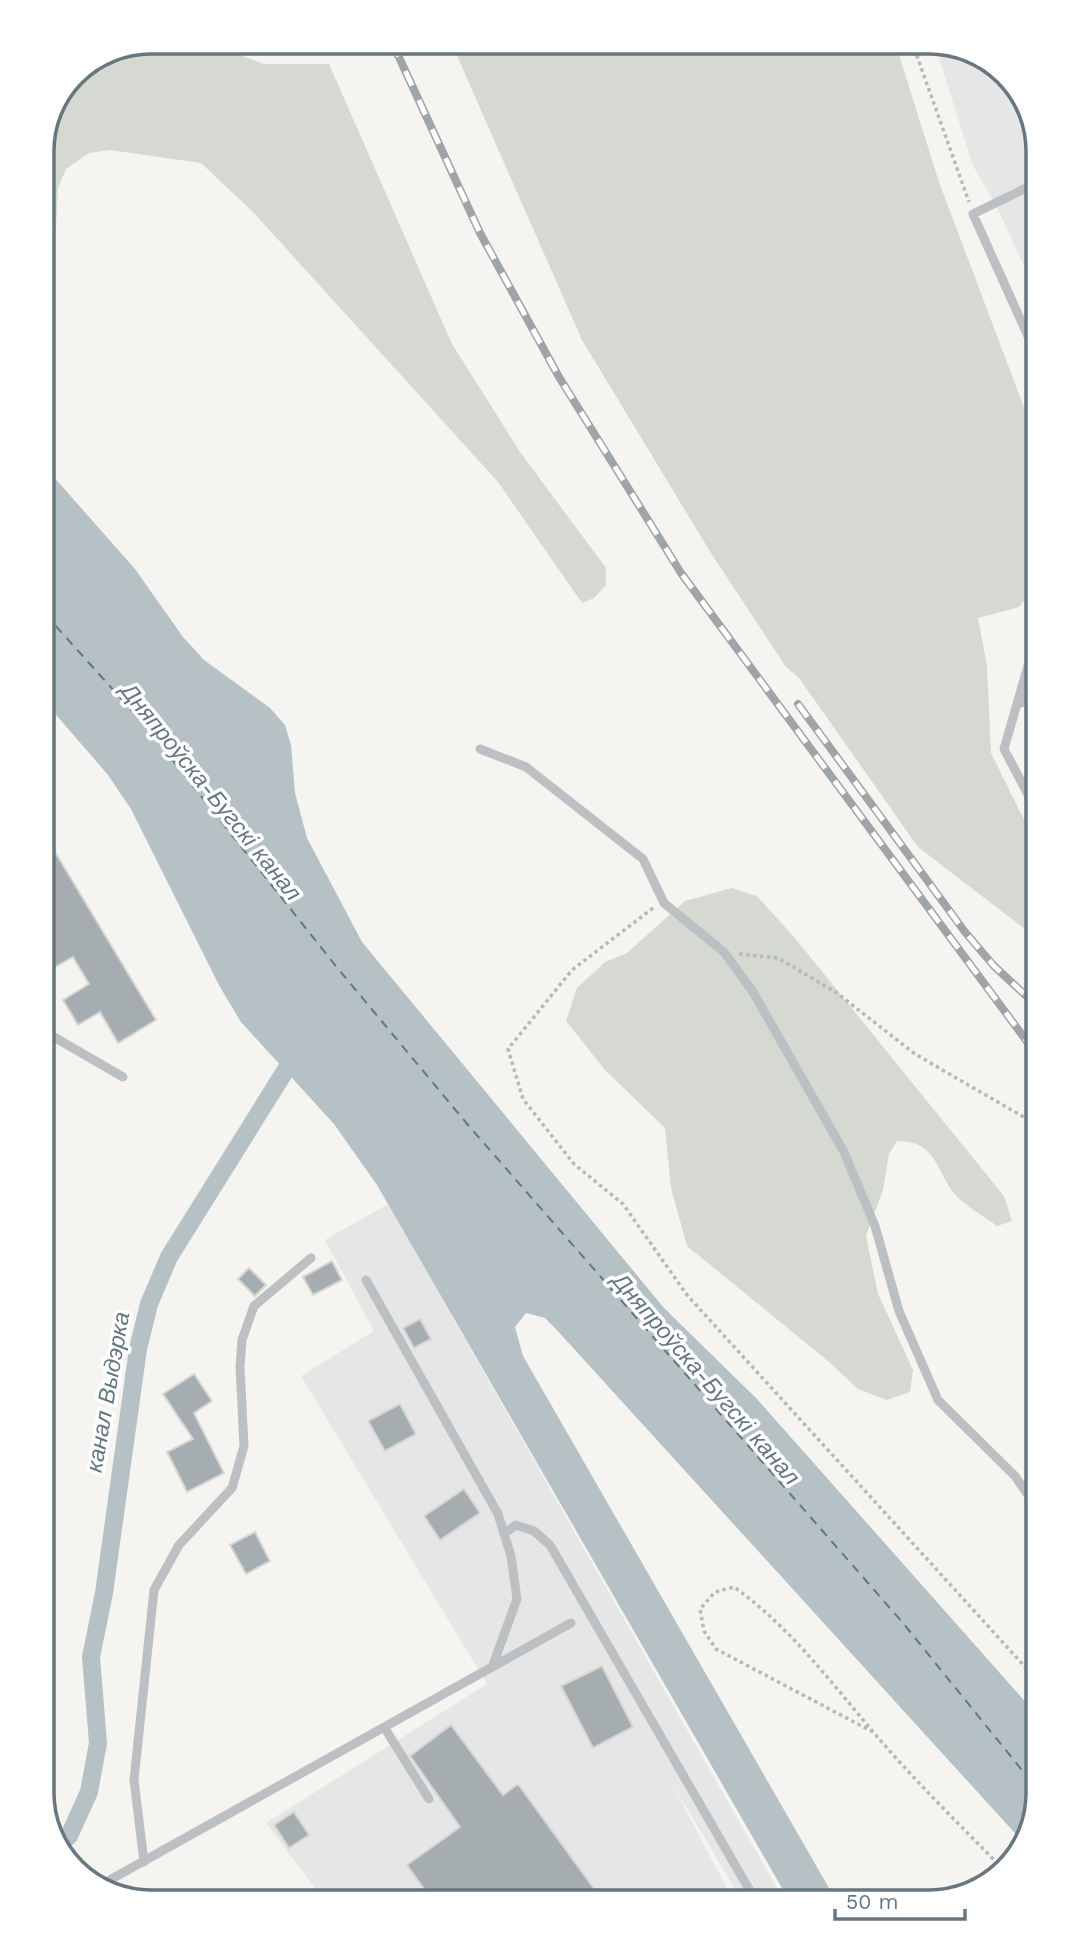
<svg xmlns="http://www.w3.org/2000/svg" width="1080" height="1944" viewBox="0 0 1080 1944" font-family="'Work Sans',sans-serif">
<rect width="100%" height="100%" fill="#f5f4f1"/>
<path fill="#e5e6e5" d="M934,42L990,61L1030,109V279L995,203L973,166Z
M388,1204L781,1895L739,1896L670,1780L731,1896L324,1900L266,1823L487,1684L301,1376L374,1331L325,1240Z"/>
<path fill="#d5d9d1" d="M151,42H205L264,64H329L452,344L520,452L606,568V585L594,598L582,603L498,482L253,212L201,163L110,150L89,153L66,169L58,188L56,228L45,231L43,229L42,145L74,74Z
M451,42H895L939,182L1031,426L1032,592L1019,607L978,618L987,666L991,753L1033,838L1034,936L918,847L799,678L786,667L709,550L582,340Z
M732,888L757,896L794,937L1004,1196L1012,1221L997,1226C984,1216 963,1205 953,1192C935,1167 935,1141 897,1141L889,1154L883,1190L866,1236L878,1294L913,1370L910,1392L887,1400L858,1389L828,1361L687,1246L671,1188L665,1128L605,1070L566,1021L577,988L605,962L627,953L685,901Z"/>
<path fill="#b5c1c4" d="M44,466L135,569L183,637L204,660L270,708L285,725L291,745L295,793L307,838L362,942L664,1308L757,1399L1037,1715L1038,1799L1023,1842L555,1328L545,1318L526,1313L515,1327L523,1356L833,1895H786L377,1185L334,1124L241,1022L220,987L131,809L108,775L45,702Z"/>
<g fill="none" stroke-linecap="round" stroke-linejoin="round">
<path stroke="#b5c1c4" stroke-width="18" d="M58,1844L69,1836L89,1792L98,1743L91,1657L104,1593L138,1349L149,1304L169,1257L297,1052"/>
<path stroke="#63777c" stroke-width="2" stroke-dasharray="9 7" stroke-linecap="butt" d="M45,614L143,723L335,965L468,1125L903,1623L1038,1790"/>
</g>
<path fill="#a6adb1" stroke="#d6d6d4" stroke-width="2" d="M46,837L156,1020L118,1043L100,1012L78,1025L63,1000L89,984L73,957L46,972Z
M332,1261L342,1280L313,1295L303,1277Z
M249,1268L266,1285L255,1296L238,1279Z
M420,1319L431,1339L414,1348L403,1328Z
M194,1374L212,1401L194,1413L224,1473L187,1492L167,1452L193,1439L163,1394Z
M400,1404L416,1434L385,1451L368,1421Z
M464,1489L480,1513L440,1540L424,1516Z
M255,1532L270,1561L246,1574L230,1545Z
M602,1666L633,1727L593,1748L561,1686Z
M451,1725L503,1795L518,1784L600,1897L431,1899L407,1865L460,1827L410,1756Z
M294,1812L309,1835L289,1848L274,1825Z"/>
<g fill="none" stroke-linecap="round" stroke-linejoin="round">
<path stroke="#b6b9bb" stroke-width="3.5" stroke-dasharray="3.5 3.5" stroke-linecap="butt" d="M912,42L969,202
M653,908L572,970L508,1049L523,1099L574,1164L623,1204L687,1295L1037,1680
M739,954L778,958L837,993L915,1054L1034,1123
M873,1732L716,1649L704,1631L700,1609L715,1592L734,1587C792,1628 835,1688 881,1741C919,1785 961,1826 1002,1868"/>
<path stroke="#bcc0c3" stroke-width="9" d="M1030,186L973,214L1031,343
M1032,652L1004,749L1033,804
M1018,704L1032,699
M480,749L526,767L643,859L664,903L724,952L753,992L844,1152L875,1226L899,1311L938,1400L1015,1476L1036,1507
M47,1033L123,1077
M366,1280L498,1514L511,1556L517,1599L493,1665
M504,1534L516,1525L534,1531L550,1545L753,1896
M384,1727L429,1799
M144,1862L134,1780L154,1590L179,1545L232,1488L244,1446L240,1367L242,1340L254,1306L311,1258
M99,1886L571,1623"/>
<g stroke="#9ea4a8" stroke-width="8">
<path id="rail" d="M392,42L480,233L559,377L681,573L1034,1051
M798,704L965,932L994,966L1034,1003"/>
</g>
<use href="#rail" stroke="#fff" stroke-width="5" stroke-dasharray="16" stroke-linecap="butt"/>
</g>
<g text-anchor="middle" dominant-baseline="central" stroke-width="7" stroke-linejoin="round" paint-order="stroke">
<g font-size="23" font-style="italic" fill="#63777c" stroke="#fff">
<text transform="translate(211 792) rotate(51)">Дняпроўска-Бугскі канал</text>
<text transform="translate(706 1379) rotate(49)">Дняпроўска-Бугскі канал</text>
<text transform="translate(108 1392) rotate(-80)">канал Выдэрка</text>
</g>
</g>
<path d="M0 0H1080V1944H0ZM151 54H929A97 97 0 0 1 1026 151V1793A97 97 0 0 1 929 1890H151A97 97 0 0 1 54 1793V151A97 97 0 0 1 151 54Z" fill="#fff" fill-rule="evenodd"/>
<path fill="none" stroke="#67767f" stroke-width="3.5" d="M151 54H929A97 97 0 0 1 1026 151V1793A97 97 0 0 1 929 1890H151A97 97 0 0 1 54 1793V151A97 97 0 0 1 151 54Z"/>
<path d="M835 1909v10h130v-10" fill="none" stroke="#67767f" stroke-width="3.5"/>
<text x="846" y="1909" font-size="21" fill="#67767f" stroke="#ffffff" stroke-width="5" paint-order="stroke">50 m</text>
</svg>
